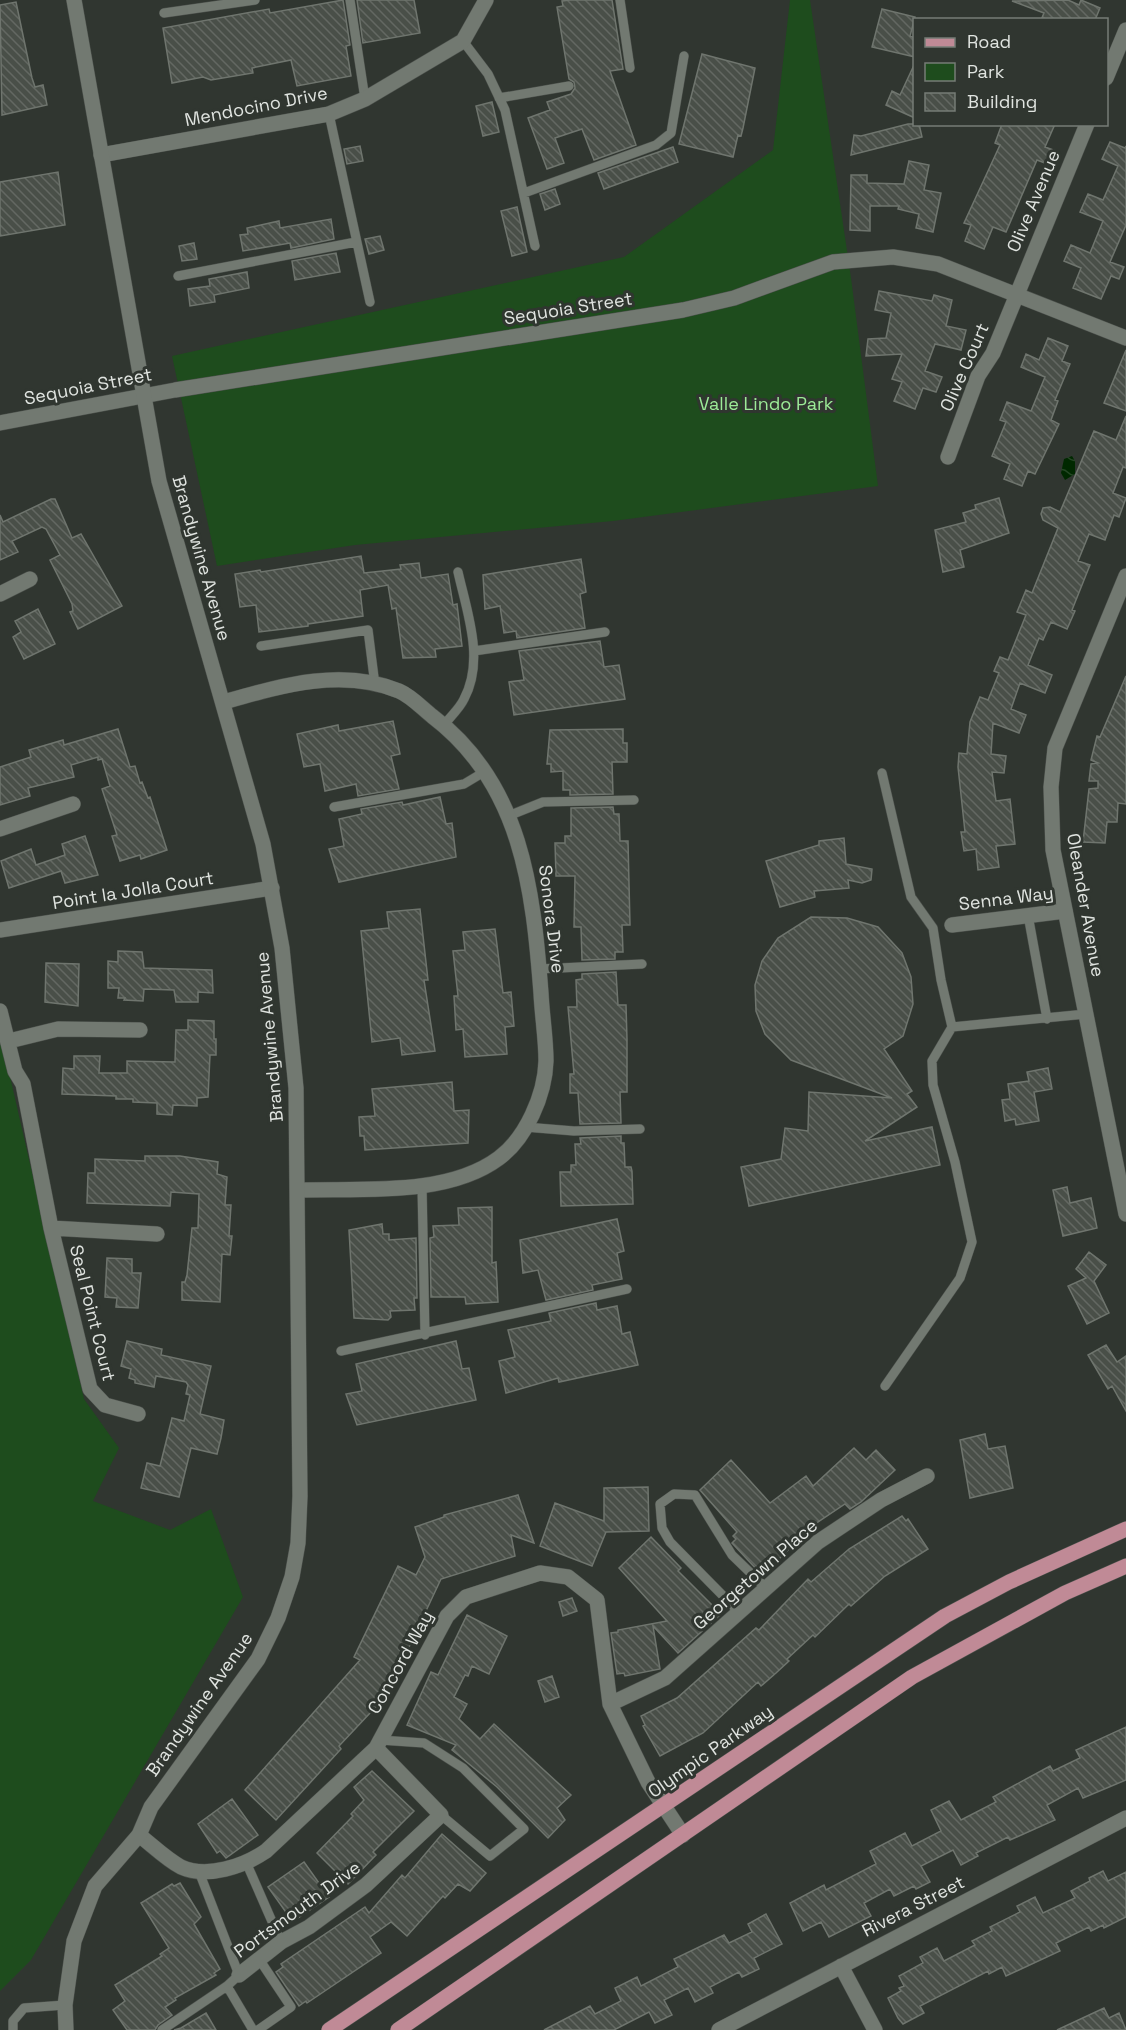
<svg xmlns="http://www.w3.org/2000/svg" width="1126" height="2030" viewBox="0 0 1126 2030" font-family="'Space Grotesk',sans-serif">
<defs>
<pattern id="water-waves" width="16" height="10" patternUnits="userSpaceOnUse" patternTransform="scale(1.5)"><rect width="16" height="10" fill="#002800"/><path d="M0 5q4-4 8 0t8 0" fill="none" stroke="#254725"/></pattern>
<pattern id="building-back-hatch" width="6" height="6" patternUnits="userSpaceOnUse" patternTransform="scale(1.5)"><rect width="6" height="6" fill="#494f48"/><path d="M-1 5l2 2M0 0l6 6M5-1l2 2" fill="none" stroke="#636862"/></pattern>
</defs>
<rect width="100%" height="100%" fill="#303630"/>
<path fill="#1e4c1d" d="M790,0H810L851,278L878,486L613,521L355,545L217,566L172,356L624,257L773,150Z
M0,1033L84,1399L119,1448L93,1501L170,1530L211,1509L243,1597L31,1960L0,1991Z"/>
<path fill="url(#water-waves)" d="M1072,456L1075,461V474L1065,480L1061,473L1064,459Z"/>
<path fill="url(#building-back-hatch)" stroke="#6f756e" stroke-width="1.5" d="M343,0L350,45L346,46L351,76L297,86L291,60L252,68L253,73L211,80L203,77L172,83L163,28L269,9L270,13Z
M357,0H414L420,33L363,43Z
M570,0H612L623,69L610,71L636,145L594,160L582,129L555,138L564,163L547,169L528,118L550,110L547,102L571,94L575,88L574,82L569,79L557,7L563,6L562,1Z
M1068,0L1079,5L1081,0L1100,8L1095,20H1041L1044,13L1012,1Z
M16,2L32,78L35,87L43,85L47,105L2,115L0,5Z
M882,9L915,17L910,36L915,38V57L872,47Z
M702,54L755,68L743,128L741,136L738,135L733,157L679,144Z
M915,63V118L886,105L892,91L900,95Z
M492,102L499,132L483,136L476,106Z
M908,124H919L922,137L851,155L854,135L861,136Z
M1002,124H1055L1045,147L1056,151L1050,165L1037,160L1006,232L993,227L984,249L965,241L971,225L964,223L1000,145L995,143Z
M1110,142L1125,148L1126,146V225L1110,262L1124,267L1119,279L1111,276L1101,299L1073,288L1081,268L1064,261L1071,245L1090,253L1103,221L1080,212L1088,194L1103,200L1118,166L1102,159Z
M360,146L363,161L347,164L344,149Z
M673,147L678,162L604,189L598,173Z
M909,161L929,165L924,190L941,193L933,232L916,228L919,214L898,209L899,206H870V231L850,230L851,175H867V183L904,184Z
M58,172L65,225L0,236V182Z
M555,189L560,204L545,210L540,194Z
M517,207L527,252L512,256L501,211Z
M331,219L334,239L291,248L290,243L243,251L240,235L248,234L247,228L279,221L280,228Z
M380,236L384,250L369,254L365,239Z
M194,243L197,259L182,261L179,246Z
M336,253L340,272L295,280L292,261Z
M247,272L249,288L214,295L215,302L190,306L188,289L210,286L209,279Z
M879,291L932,301L934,295L952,300L946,326L966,330L961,350L935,344L925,371L942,377L936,392L923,388L915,409L894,401L902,382L892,379L902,354L866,356L868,339L886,338L891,313L875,310Z
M1048,338L1068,346L1062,361L1070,364L1055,400L1058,401L1051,420L1059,424L1035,474L1028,471L1022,486L1004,479L1010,464L992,456L1006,422L1000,420L1007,402L1031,411L1045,377L1021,367L1026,354L1039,360Z
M1126,350V411L1104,403Z
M1126,416V468L1123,467L1113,493L1126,498L1119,517L1114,515L1105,540L1089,534L1078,561L1090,565L1072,610L1075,611L1067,629L1051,622L1043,640L1039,638L1028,665L1052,675L1045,693L1020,683L1011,709L1026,715L1019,733L993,723L991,754L1006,756L1004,773L992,772L996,801L1010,799L1015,844L996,846L999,867L978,870L976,849L964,851L961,832H965L958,767L959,753L967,754L970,722L980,697L988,700L999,673L994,671L1000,657L1008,660L1026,615L1017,612L1026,590L1032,593L1058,528L1043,520L1041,514L1043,508L1050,507L1060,512L1094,431L1116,440Z
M999,498L1009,533L960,550L964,567L943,572L935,530L966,522L963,513L976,509L975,505Z
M51,499H55L72,538L81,534L122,606L78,629L70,612L73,611L72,604L50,560L60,555L46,529L42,527L12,541L18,552L0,560V515L3,522Z
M361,556L364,573L401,569L400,565L419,563L421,578L448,574L453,605L457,604L462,646L435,649L436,657L403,658L396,608L392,609L388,585L360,590L363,616L308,624V626L259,632L256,605L240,607L235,574L260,570L261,572Z
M581,559L586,592L580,594L585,628L517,638L516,631L504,633L500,606L485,609L483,575Z
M38,609L55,644L24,659L13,637L21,632L15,621Z
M600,641L604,667L619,665L625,699L514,715L509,682L524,680L519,651Z
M1126,676V804L1118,803L1117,822H1107L1105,843L1083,842L1089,789L1098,788V781H1089L1091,764L1098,763L1091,760L1097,736L1100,737Z
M393,721L400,754L391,756L399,789L358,796L356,784L325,791L320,764L304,767L297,734L338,725L339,731Z
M118,729L130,767L135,766L140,783L142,782L148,798L150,797L167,850L141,859L140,855L120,861L112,836L117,835L102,789L110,786L102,759L98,760V757L71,765L74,777L28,788L30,796L0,805V767L31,757L29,750L63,740L64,745Z
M623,729V743H627V762H612L613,794L570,795V790H563V771L551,772V764H547L550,730Z
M440,797L446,824L452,823L456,857L339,882L329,849L344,846L339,819L362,814L361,809L402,802L403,805Z
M613,807L614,814H619L620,841H628L630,925H622L623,952H615V959L582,960L581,927H574L575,876H556L555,843H565V836H571V808Z
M85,836L98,875L65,883L61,871L9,888L1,861L31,849L36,865L65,855L62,844Z
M844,838L846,864L872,869L871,880L862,883L848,880L849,888L814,891L815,897L780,907L766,861L819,845V841Z
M420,909L428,980H424L435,1051L402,1055L400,1038L372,1042L361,931L389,928L387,912Z
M811,917L847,918L878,927L902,953L911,977L913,1004L903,1036L884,1049L912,1091L907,1094L917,1107L865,1141L932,1127L940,1165L749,1206L741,1167L781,1159L785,1128L808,1131L809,1092L892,1098L791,1060L765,1034L756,1011L755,985L762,961L778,938Z
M495,929L503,993L511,992L514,1026L505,1027L507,1054L465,1057L463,1029L456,1030L454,996H458L453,951L465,950L463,932Z
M118,951L142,952L144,968L212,970L213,993L198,992V1002H176L174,990L144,989L143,1001L124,1000L125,998H118L119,988H108V961L118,962Z
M46,963L79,964L78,1006L45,1002Z
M616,972L618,1005H626L627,1039V1092H620L621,1123L580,1124L578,1093H570V1074H574L568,1007H577L576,980L582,979V974Z
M188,1020L214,1021V1039H216V1055H210L208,1097L197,1098V1106L173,1105L172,1115L157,1114V1103L133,1102V1099H116V1096L62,1094L63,1068L74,1069V1056H100L99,1073H127V1061L175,1062L176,1030H188Z
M1048,1068L1052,1089L1034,1092L1039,1121L1016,1125L1015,1119L1005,1121L1002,1100L1010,1099L1008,1084L1029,1081L1027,1072Z
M452,1082L454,1111L469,1110L468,1143L365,1150L364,1136H360L359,1117L375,1116L372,1089Z
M621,1136V1143H624L625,1167H631L632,1171L633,1204L561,1206L560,1172H571V1165H576L575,1144H581L580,1138Z
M145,1156H180L218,1162L217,1174L227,1177L225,1205H231L229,1236H232L230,1255L222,1254L220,1302L182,1300V1282H185L187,1275L192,1228H198L199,1194L171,1192L170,1206L87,1203L88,1173H95V1159L145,1161Z
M1067,1187L1070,1203L1091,1198L1097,1228L1063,1236L1053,1190Z
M492,1207V1263L496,1262L498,1302L466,1304L465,1297H431L430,1238L434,1237L433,1226L459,1225L458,1208Z
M617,1219L624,1251L617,1253L622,1279L592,1285L593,1290L546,1300L538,1270L523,1273L520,1240Z
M382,1224L383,1234H389V1240L416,1238L417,1298H414L415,1310L390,1311L391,1317L388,1320L354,1318L349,1230Z
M1089,1252L1106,1265L1094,1281L1109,1313L1087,1324L1068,1286L1086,1278L1076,1269Z
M107,1258L132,1259V1273H141L138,1308L116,1307L117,1298L105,1297Z
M596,1303L597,1310L617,1306L622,1334L630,1332L638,1365L559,1382L558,1378L506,1393L499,1361L515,1357L508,1330L551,1321L549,1313Z
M127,1341L162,1349L161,1355L211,1366L200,1414L224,1420L221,1438L217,1454L191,1448L179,1497L141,1488L147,1463L160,1466L172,1418L184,1421L190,1395L186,1394L188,1385L186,1382L156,1376L154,1387L135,1383V1380L129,1378L131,1369L121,1366Z
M456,1341L462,1369L469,1368L476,1400L357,1425L346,1394L362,1391L356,1364Z
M1106,1345L1117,1362L1126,1356V1411L1112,1386L1108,1389L1088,1355Z
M985,1434L988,1449L1005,1446L1013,1488L970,1498L960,1440Z
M854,1448L866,1460L876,1450L895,1470L861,1502L850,1509L845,1504L809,1528L789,1544L792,1546L767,1571L765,1569L760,1573L732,1543L736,1539L733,1536L737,1532L700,1490L731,1460L770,1503L806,1476L813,1486Z
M648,1487L649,1531L606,1532L592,1566L540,1546L555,1503L604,1521V1488Z
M518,1495L534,1543L511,1535L515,1556L441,1579L386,1696L339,1746L341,1749L276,1820L245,1790L360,1660L354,1657L398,1566L416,1575L425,1557L415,1527L444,1517V1515Z
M902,1516L906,1521L908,1519L928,1549L885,1576L851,1606L849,1604L815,1637L813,1635L787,1659L789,1661L776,1673L761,1686L758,1682L703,1733L660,1756L643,1726L645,1725L641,1716L677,1698L756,1628L759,1630L808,1579L811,1582L849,1549Z
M651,1537L681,1568L678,1571L721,1614L678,1653L653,1626L660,1669L625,1676L624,1673L617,1674L611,1633L618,1632V1630L667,1621L619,1568Z
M572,1598L577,1611L563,1616L559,1602Z
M467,1615L507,1636L489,1674L472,1666L468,1676L465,1675L454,1697L467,1704L459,1719L480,1739L494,1724L571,1795L557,1808L565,1820L548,1838L497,1787L452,1750L456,1745L407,1725L431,1672L438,1675Z
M552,1676L559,1697L545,1702L538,1681Z
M1126,1727V1780L1083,1798L1078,1788L1047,1805L1055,1820L1010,1840L1008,1837L976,1853L978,1856L961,1865L953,1850L921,1866L930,1882L916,1889L914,1886L894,1896L890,1889L864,1903L871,1916L829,1937L821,1922L803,1931L790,1903L824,1885L826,1890L876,1864L870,1851L905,1833L912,1846L941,1831L931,1810L949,1801L961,1820L996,1802L993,1797L1050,1766L1053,1771L1080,1758L1076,1750Z
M372,1771L414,1811L373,1852L376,1855L348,1884L317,1853L353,1816L351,1814L364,1800L354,1787Z
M232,1799L258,1835L226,1858L220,1851L217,1853L198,1824Z
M442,1834L486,1873L470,1891L458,1884L445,1898L443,1896L407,1936L391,1922L370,1937L381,1953L307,2003L306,2001L299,2006L276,1972L283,1967L281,1964L365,1907L369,1913L402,1875L405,1878Z
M304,1862L329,1897L295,1920L290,1913L288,1915L268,1887Z
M1103,1871L1108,1881L1126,1872V1917L1104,1928L1103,1925L1091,1931L1089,1927L1056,1943L1060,1951L1006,1976L1002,1967L989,1974L988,1971L920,2006L924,2013L903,2024L898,2018L888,1998L901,1991L899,1988L904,1986L899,1976L923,1963L920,1957L937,1948L944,1961L975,1945L972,1941L992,1931L990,1927L1020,1912L1017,1906L1035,1897L1043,1913L1075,1898L1071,1891L1090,1881L1089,1878Z
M180,1883L201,1917L194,1924L220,1969L214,1973L216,1975L175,1998L176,2000L165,2007L172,2015L158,2025L155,2030H127L113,2010L125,2001L115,1985L162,1956L160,1954L169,1948L141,1903L172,1884L174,1886Z
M766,1914L782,1944L754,1958L759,1969L742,1977L739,1972L710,1987L713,1993L695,2002L688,1988L664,2000L672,2015L655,2023L649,2012L614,2030H544L590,2006L595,2014L621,2001L615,1988L637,1977L641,1986L678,1967L674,1959L724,1935L729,1943L752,1932L748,1924Z
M1104,2008L1109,2018L1119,2013L1126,2030H1057Z
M206,2013L216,2030H174L181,2028Z"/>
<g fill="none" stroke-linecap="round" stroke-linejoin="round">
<g stroke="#4c514c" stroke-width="10">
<path id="service" d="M350,0L365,99
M620,0L630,68
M164,13L255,0
M463,41L488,74L505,110L535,246
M499,98L569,86
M329,114L370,302
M524,193L656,145L671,133L684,56
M178,276L356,242
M261,646L368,630L375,685
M474,651L605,632
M444,725C450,717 460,708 464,699C485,660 467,612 458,572
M882,773L911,897L933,928L941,980L952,1027L1086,1014
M334,807L464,784L484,772
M508,816L543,802L634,800
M1028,915L1047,1019
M539,969L642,964
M525,1127L574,1131L640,1129
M422,1186L425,1335
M341,1351L627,1289
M885,1386L960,1278L972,1242L955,1162L933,1085L932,1061L952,1027
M739,1612L670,1542L662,1528L660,1504L674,1494L695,1495L732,1555L766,1588
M380,1740L424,1743L463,1768L524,1829L490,1856L441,1815
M246,1862L281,1942
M198,1869L239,1975L227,1986L253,2030
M13,2030V2021L24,2008L65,2005
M162,2030L227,1986
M258,2030L291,2007L259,1959"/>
</g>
<g stroke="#4c514c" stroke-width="16">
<path id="minor" d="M1106,78L1126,30
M101,155L329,114L365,99L463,41L486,0
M0,423L175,390L683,310L734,298L833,262L893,257L938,264L1126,338
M948,457L978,376L993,353L1087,124
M0,594L30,579
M224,702C280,686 342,667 399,691C411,696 422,708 432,716C522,784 533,889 541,993C542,1015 546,1039 546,1061C545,1095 526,1138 499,1158C447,1197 360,1188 298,1190
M0,829L73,804
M952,925L1065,911
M0,930L272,888
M0,1011L15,1071L23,1084L51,1228L90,1389L105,1405L138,1414
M9,1041L58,1029L140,1030
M51,1228L157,1234
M610,1704L665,1678L818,1542L881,1500L927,1476
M139,1835C152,1845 166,1859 181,1867C207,1879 244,1866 266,1851L376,1748L447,1616L466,1597L540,1573L568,1577L597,1600L610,1704L648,1782L683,1835
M841,1966L875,2030
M239,1975L281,1942L309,1927L366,1885L441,1815L376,1748
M719,2030L1126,1818"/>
</g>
<g stroke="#4c514c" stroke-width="16">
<path id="tertiary" d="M1126,576L1055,748L1051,787L1053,850L1126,1214
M66,2030L65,2005L74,1941L95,1886L139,1835L151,1807L258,1659L278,1618L292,1577L298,1543L300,1496L296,1088L282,948L263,844L159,481L74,0"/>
</g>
<g stroke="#4c514c" stroke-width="16">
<path id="primary" d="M329,2030L945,1616L1009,1582L1126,1529
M398,2030L912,1677L1065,1593L1126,1566"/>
</g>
<use href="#service" stroke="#727971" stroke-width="9"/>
<use href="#minor" stroke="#727971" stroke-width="15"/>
<use href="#tertiary" stroke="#727971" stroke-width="15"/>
<use href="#primary" stroke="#c08a96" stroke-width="15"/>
</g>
<g text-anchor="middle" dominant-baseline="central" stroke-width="6" stroke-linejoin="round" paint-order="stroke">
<g font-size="18" fill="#e0e4e0" stroke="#303630">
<text transform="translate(256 106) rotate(-11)">Mendocino Drive</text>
<text transform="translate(1033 201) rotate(-67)">Olive Avenue</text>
<text transform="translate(568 308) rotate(-9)">Sequoia Street</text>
<text transform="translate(964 367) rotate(-66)">Olive Court</text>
<text transform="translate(88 386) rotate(-11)">Sequoia Street</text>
<text transform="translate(202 558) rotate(74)">Brandywine Avenue</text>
<text transform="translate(133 890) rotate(-9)">Point la Jolla Court</text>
<text transform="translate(1006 898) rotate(-7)">Senna Way</text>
<text transform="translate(1086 905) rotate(80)">Oleander Avenue</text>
<text transform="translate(552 919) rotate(83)">Sonora Drive</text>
<text transform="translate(269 1037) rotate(-95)">Brandywine Avenue</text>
<text transform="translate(93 1313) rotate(76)">Seal Point Court</text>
<text transform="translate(755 1574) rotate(-41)">Georgetown Place</text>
<text transform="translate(400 1662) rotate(-61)">Concord Way</text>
<text transform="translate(199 1704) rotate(-55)">Brandywine Avenue</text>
<text transform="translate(710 1751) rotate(-35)">Olympic Parkway</text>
<text transform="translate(913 1906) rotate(-27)">Rivera Street</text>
<text transform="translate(297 1909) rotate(-36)">Portsmouth Drive</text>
</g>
<g font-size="18" fill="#9ceb97" stroke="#303630">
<text x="766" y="403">Valle Lindo Park</text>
</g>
</g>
<rect x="913" y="18" width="195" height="108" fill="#303630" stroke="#767c76" stroke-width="1.5"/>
<rect x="925" y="38" width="30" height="9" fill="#c08a96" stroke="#767c76" stroke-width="1.5"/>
<text x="967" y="48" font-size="18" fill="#e0e4e0">Road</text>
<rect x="925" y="63" width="30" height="18" fill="#1e4c1d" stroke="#767c76" stroke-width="1.5"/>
<text x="967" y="78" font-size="18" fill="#e0e4e0">Park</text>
<rect x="925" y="93" width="30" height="18" fill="url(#building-back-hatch)" stroke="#767c76" stroke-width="1.5"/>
<text x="967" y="108" font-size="18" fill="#e0e4e0">Building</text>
</svg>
